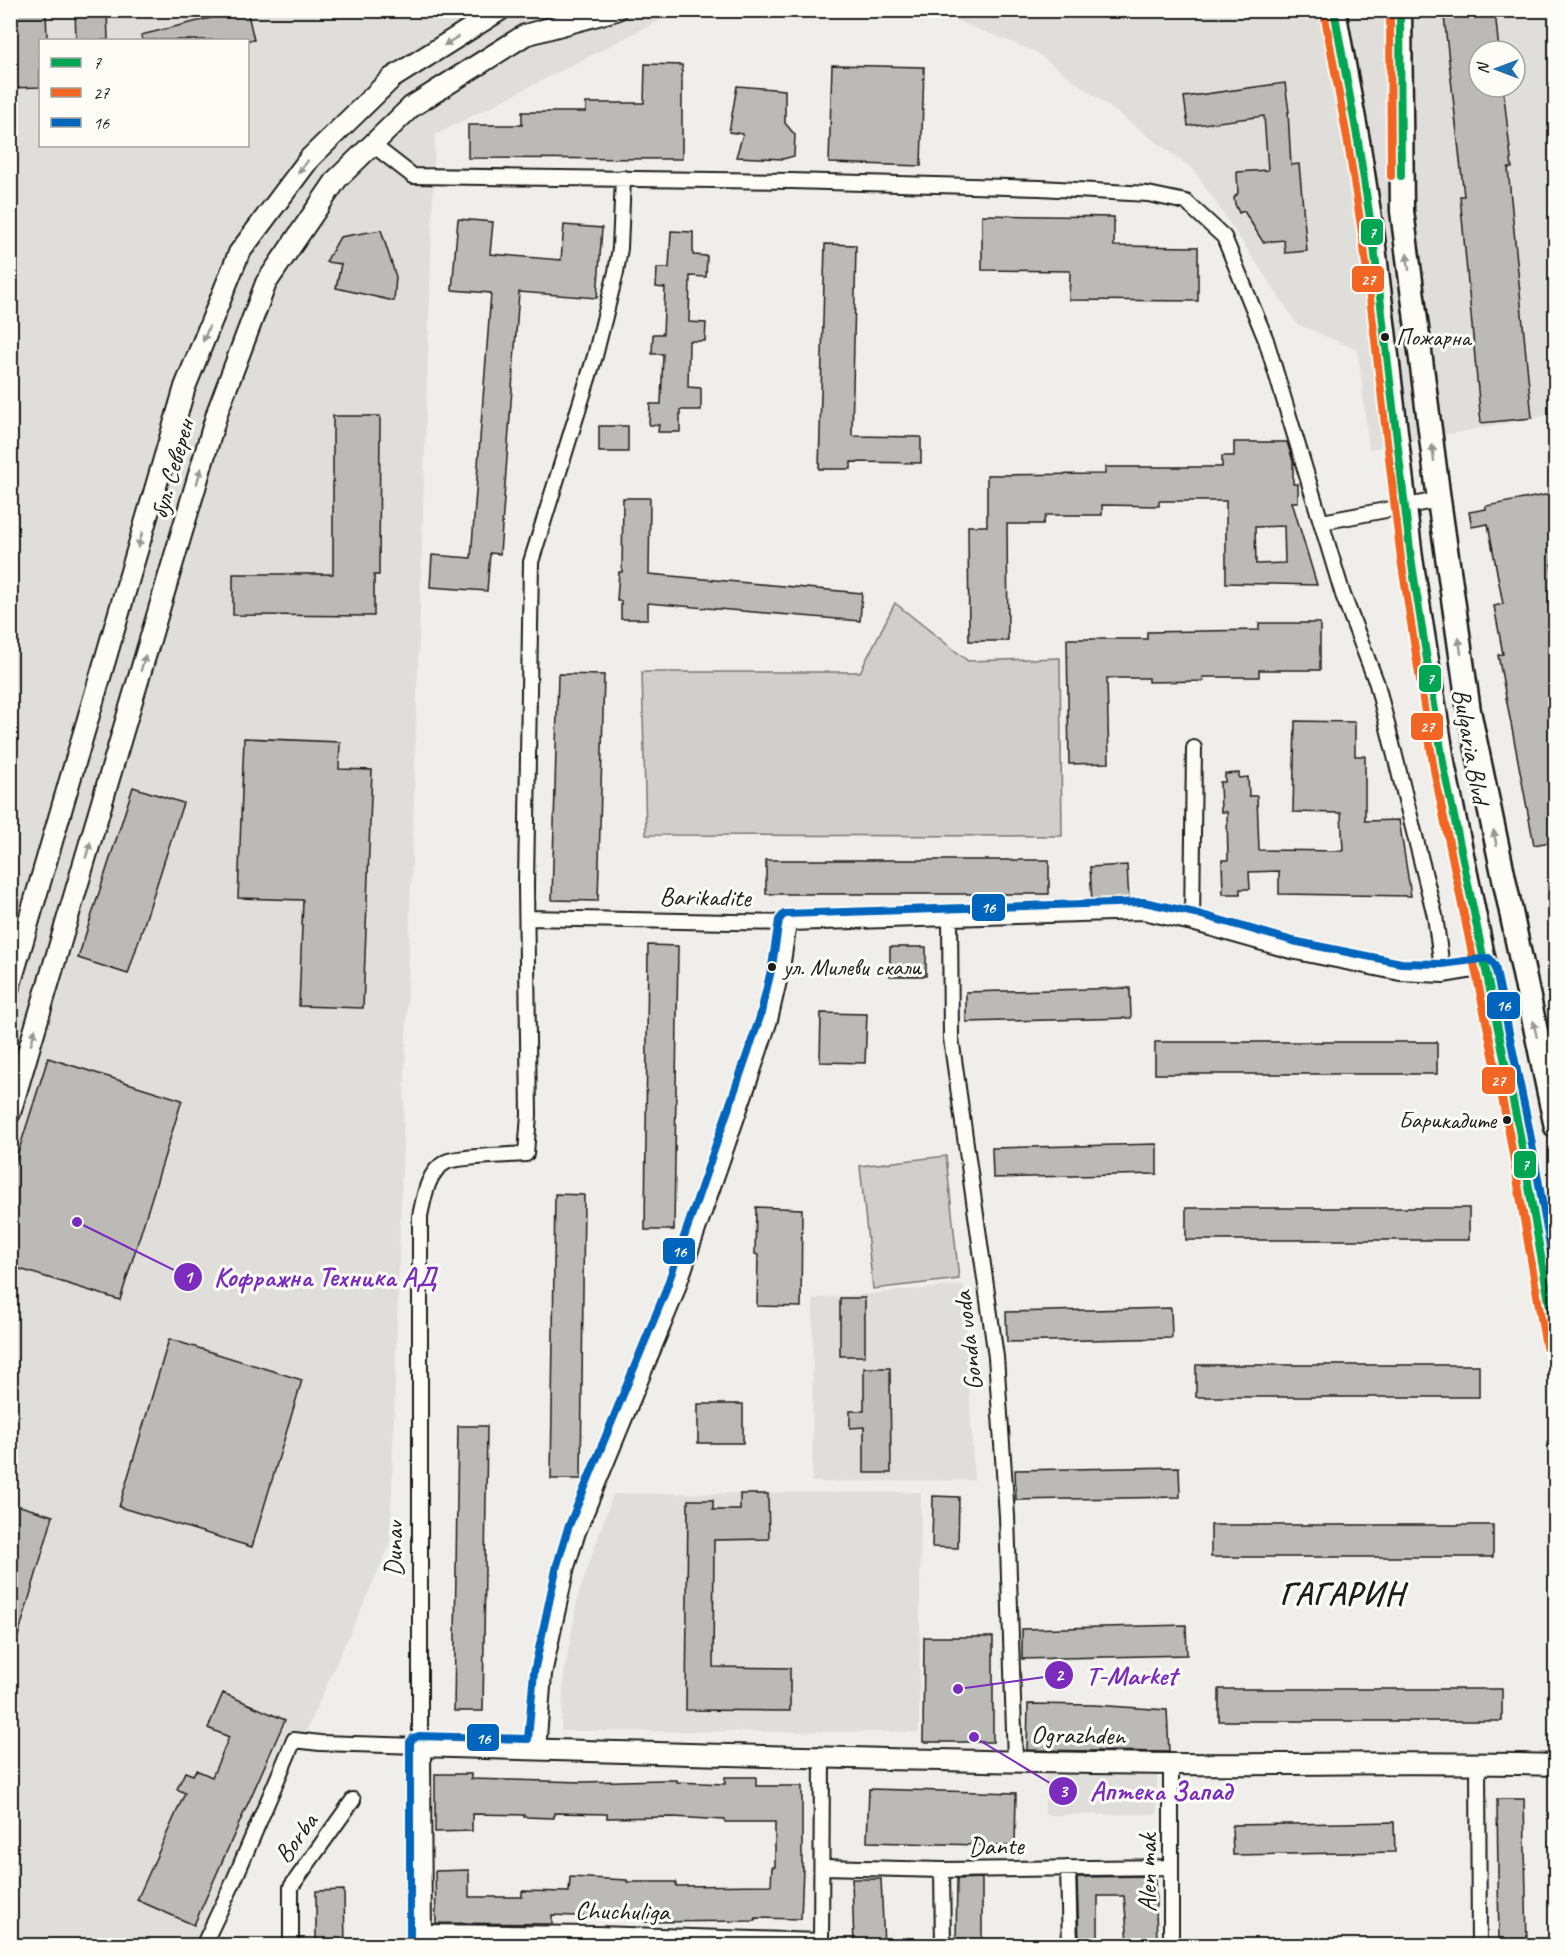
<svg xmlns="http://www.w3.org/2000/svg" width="1566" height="1956" viewBox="0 0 1566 1956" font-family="Caveat,sans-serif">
<rect width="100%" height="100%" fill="#f0eeea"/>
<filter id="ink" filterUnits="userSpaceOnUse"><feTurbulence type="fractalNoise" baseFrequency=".0167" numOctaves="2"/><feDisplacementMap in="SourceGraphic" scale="12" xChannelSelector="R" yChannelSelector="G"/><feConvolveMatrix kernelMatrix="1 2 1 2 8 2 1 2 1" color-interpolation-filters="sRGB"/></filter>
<g filter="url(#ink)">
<path fill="#e0deda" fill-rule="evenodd" d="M11,11H678L435,135L390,1544L210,1945L11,1946ZM40,40H248V146H40Z
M932,11H1555V414L1369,449L1358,350L1297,324L1194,170L1034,51ZM1479,51H1515V87H1479Z
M964,1285L974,1480L812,1482L813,1299Z
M921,1492L919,1732L561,1731L564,1675L578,1596L613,1494Z
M1157,1773V1814L1045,1815V1775Z"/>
<path fill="#d0cfcc" stroke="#767674" stroke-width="1.5" d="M895,603L968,661L1060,658L1062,836L646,835L642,672H860Z
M946,1156L959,1279L873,1289L860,1166Z"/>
<path fill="#bbbab6" stroke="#1c1c1c" stroke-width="1.5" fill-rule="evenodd" d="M10,10H46L47,40H40V87L10,88Z
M75,10H107L108,40H76Z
M243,10H247L254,40H142L141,35Z
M1495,11L1499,51H1479V87H1503L1512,168H1508L1532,418L1481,423L1460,196H1464L1444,16Z
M645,64L682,65V159L468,158V125H522V112H586V103H644Z
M832,65L924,67L921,166L829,163Z
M1285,83L1289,112H1288L1291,165L1299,164L1307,251L1285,253L1284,240L1263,242L1244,211L1239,213L1235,204L1234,198L1238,193L1237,172L1268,170L1264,116L1188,126L1184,97Z
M737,86L785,90V123L795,135L794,156L783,159L736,157L743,134L729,132Z
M982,215L1114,217V246L1198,247V301L1069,300L1070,271L982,270Z
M458,219L493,222L490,254L561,260L564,225L602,228L597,298L519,292L500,554L490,553L487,591L430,587L432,555L471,558L491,293L452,290Z
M381,230L396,277L394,301L336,288L341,264L326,262L340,237Z
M671,231L693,232V255L707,256L706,277L690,276L689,322L706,323L705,341H689L688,387L701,388V410H680V432H658L659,425H649L650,404H661L663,354H652L653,334H663L665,288L656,287L657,268H669Z
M825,244L856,245L852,436L921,437V463L851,462V469H819Z
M333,416H380L379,575H374V616L233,615V574H333Z
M599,426H628V452H599Z
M1234,442H1287L1293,461V484H1298V502H1292L1317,585L1226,583V501H1159V506L1102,505V515H1046L1043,524H1007L1008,641H969L968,526H987V475L1105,474V467H1222V456H1234ZM1284,526L1285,563L1256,564L1255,527Z
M1556,493V563L1551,564L1556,587V841L1534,845L1498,655L1503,654L1494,606L1503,604L1488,524L1472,527L1469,512L1486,509V506Z
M623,498H650L649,574L862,593L860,621L648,603V619H621V601H617L619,572H622Z
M1259,623H1320V670H1259V677H1203L1204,681L1148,682V678H1107L1109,763L1069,764L1067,639H1147V632L1259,630Z
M558,674L604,675L598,901L552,900Z
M1295,721L1355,722V756H1365V821L1399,820L1411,896L1279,894V871L1249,872L1250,889H1240V894H1223L1222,860H1228L1227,812H1221L1220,782H1225V774L1239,773V778L1248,777L1249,796H1257L1259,850L1343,851L1341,813L1293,812Z
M244,738L340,742L339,769L372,770L363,1008L299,1006L303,900L238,898Z
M133,787L183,803L128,974L78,958Z
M766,860H1049V894H766Z
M1127,865L1129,901L1092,903L1090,867Z
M648,945L678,946L674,1230H645Z
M890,947H926V976H890Z
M1130,988L1131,1018L966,1022V992Z
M821,1013L867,1014L865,1063L820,1062Z
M1155,1042H1437V1074H1155Z
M48,1058L182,1100L120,1300L10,1266V1178Z
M1157,1144V1174L993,1178L992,1148Z
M555,1194L584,1195L581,1479H551Z
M756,1207L802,1209L801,1307L757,1306L758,1255L755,1254Z
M1186,1208H1469V1240H1186Z
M840,1298H865V1356H840Z
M1171,1308L1172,1338L1007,1342L1006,1312Z
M169,1339L302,1380L252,1547L119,1507Z
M1196,1365H1479V1397H1196Z
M864,1368H890L891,1473H864V1427L850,1428V1411H864Z
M698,1404H743V1443H698Z
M458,1426H487L483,1711H454Z
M1179,1467L1180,1497L1016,1500L1015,1470Z
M740,1494H768L769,1539L714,1540L713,1667L790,1668V1711L686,1710L688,1500H713V1510H740Z
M933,1496L959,1497L958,1548L932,1547Z
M10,1503L53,1516L14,1650H10Z
M1211,1525H1493V1557H1211Z
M1186,1625L1187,1655L1022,1659V1629Z
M924,1637H993V1742H923Z
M1219,1689H1502V1721H1219Z
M223,1693L285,1720L194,1925L137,1900L185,1793L177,1789L185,1772L193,1775L196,1770L212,1777L229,1737L208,1728Z
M1028,1704L1094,1705L1167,1710L1169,1752L1027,1750Z
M435,1774H471V1779L583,1782L662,1780H677V1782L725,1784V1777H756V1786H802V1867H803L801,1919L755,1918V1921L645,1922V1919L552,1915V1924L436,1923L435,1871L469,1870V1897H522V1891L569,1892L570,1877L627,1880V1882H676V1886L771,1885L772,1867H775V1822H725V1820L673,1817L607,1818V1814L554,1813V1818L524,1817V1815L472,1814V1831L435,1832Z
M869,1789L1016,1793L1015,1846L867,1842Z
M1497,1799H1524L1527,1946H1499Z
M1394,1822L1395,1852L1233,1855L1232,1825Z
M1155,1876L1157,1941L1128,1942L1124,1896H1098V1945H1079L1077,1877Z
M982,1878V1946H956L957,1879Z
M852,1879H881L884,1946H854Z
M344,1890L345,1946H316V1891Z"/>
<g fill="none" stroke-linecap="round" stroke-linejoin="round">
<g stroke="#1c1c1c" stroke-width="18">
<path id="street" d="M373,145L413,176L791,181L1040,188L1148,194L1186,202L1224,237L1266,340L1343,595L1377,684L1435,916L1443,975
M1322,522L1439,500
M527,918L789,923L1143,912L1192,923L1291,951L1400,973L1443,975L1485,968
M950,918L951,1038L996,1357L1007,1516L1015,1761
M1192,923L1194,748
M538,1750L544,1674L567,1567L578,1532L674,1299L753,1071L770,1020L782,968L789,923
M1478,1763L1479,1946
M822,1867L942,1870L1171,1867
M1068,1868L1070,1946
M942,1870L943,1946
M421,1932L597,1934L821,1941
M203,1946L232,1885L294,1740L320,1743L420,1746V1216C424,1198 427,1172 446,1162C454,1157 512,1155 526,1154L529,1115L526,886L531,562L595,356L616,272L620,248L623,178
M291,1946V1887L353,1800
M821,1946L822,1758
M1171,1946V1764"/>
</g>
<g stroke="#1c1c1c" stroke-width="24">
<path id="secondary" d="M10,985L185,387L239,253L310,158L392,78L500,10
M10,1113L218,410L266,283L337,179L411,107L525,35L616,10
M421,1946L420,1746C671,1754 922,1761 1173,1764C1301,1765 1428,1761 1556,1765"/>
</g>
<g stroke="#1c1c1c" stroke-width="27">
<path id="primary" d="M1334,10L1358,141L1373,238L1411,558L1444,768L1519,1130L1556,1345
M1400,10L1402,211L1439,500L1469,711L1556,1127"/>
</g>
<use href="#street" stroke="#fdfcf7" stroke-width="14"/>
<use href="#secondary" stroke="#fdfcf7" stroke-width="20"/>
<use href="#primary" stroke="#fdfcf7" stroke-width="22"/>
<g stroke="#fdfcf7" stroke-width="12">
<path id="bus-1" d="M1334,10L1358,141L1373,238L1411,558L1444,768L1519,1130L1556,1342
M1400,10L1401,176"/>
</g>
<g stroke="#fdfcf7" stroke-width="12">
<path id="bus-2" d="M1390,10L1391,176
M1324,12L1348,143L1363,239L1401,559L1434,770L1509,1132L1546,1347"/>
</g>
<g stroke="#fdfcf7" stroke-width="12">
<path id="bus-3" d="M410,1946V1742L413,1738L419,1736L528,1739L534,1672L557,1565L568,1528L664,1295L760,1017L772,966L779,920L784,914L1144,902L1195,913L1293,941L1401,963L1442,964L1489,958L1495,966L1529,1128L1556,1280"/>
</g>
<use href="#bus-1" stroke="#00a651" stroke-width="8"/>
<use href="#bus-2" stroke="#f26522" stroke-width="8"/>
<use href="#bus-3" stroke="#0065bd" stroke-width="8"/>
</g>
<defs><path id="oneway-solid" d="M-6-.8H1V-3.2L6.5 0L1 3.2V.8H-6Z" transform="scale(1.5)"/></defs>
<g fill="#989794">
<use href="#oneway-solid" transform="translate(451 41) rotate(148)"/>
<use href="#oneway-solid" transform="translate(303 167) rotate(127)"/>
<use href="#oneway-solid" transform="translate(1408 262) rotate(-97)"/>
<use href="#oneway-solid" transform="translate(206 334) rotate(112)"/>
<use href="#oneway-solid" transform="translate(1433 453) rotate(-97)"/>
<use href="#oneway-solid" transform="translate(199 476) rotate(-74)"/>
<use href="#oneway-solid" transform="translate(140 540) rotate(106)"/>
<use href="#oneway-solid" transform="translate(1460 646) rotate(-98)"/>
<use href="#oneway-solid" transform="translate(143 663) rotate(-74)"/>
<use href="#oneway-solid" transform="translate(1495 838) rotate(-101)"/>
<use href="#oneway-solid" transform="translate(88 850) rotate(-74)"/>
<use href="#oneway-solid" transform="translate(1535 1029) rotate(-102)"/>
<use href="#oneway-solid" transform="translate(33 1037) rotate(-74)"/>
</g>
</g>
<g fill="#1c1c1c" stroke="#fdfcf7" stroke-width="2">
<circle cx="1385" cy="337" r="5"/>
<circle cx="772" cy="967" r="5"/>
<circle cx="1507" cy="1120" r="5"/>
</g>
<g text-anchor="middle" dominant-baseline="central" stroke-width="6" stroke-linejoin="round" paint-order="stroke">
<g font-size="24" fill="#1c1c1c" stroke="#fdfcf7" text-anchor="start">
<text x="1396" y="337">Пожарна</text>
<text x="783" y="967">ул. Милеви скали</text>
<text x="1496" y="1120" text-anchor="end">Барикадите</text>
</g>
<g font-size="26" fill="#1c1c1c" stroke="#fdfcf7">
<text transform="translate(172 469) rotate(-74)">бул. Северен</text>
<text transform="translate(1471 746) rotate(80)">Bulgaria Blvd</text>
<text transform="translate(705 897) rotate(1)">Barikadite</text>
<text transform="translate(968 1341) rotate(-97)">Gonda voda</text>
<text transform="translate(393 1549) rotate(-90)">Dunav</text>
<text transform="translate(1078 1735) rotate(1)">Ograzhden</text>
<text transform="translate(296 1838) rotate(-54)">Borba</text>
<text transform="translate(996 1846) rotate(-1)">Dante</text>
<text transform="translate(1147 1873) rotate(-90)">Alen mak</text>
<text transform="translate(622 1911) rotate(1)">Chuchuliga</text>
</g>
<g font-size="32" font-weight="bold" letter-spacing="1.5" fill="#1c1c1c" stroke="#fdfcf7">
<text x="1342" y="1593">ГАГАРИН</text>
</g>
</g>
<path fill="none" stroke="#7b2cbf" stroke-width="2" d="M77 1222L188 1277M958 1689L1059 1675M974 1737L1063 1791"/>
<g fill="#7b2cbf" stroke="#fdfcf7" stroke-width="2">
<circle cx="77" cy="1222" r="6"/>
<circle cx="958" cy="1689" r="6"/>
<circle cx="974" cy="1737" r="6"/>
<circle cx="188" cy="1277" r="15"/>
<circle cx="1059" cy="1675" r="15"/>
<circle cx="1063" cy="1791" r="15"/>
</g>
<g font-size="18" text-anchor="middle" font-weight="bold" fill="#fff">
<text x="188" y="1283">1</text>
<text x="1059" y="1681">2</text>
<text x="1063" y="1797">3</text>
</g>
<g font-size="27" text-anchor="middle" font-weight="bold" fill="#7b2cbf" stroke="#fdfcf7" stroke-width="6" stroke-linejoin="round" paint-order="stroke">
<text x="325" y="1286">Кофражна Техника АД</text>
<text x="1131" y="1684">T-Market</text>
<text x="1161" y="1800">Аптека Запад</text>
</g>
<g stroke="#fdfcf7" stroke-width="2">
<rect x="1360" y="218" width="24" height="28" rx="6" fill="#00a651"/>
<rect x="1351" y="265" width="34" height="28" rx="6" fill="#f26522"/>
<rect x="1418" y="664" width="24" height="29" rx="6" fill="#00a651"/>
<rect x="1410" y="712" width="34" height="29" rx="6" fill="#f26522"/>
<rect x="971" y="893" width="35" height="29" rx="6" fill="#0065bd"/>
<rect x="1486" y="991" width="35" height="29" rx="6" fill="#0065bd"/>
<rect x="1481" y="1066" width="35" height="29" rx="6" fill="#f26522"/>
<rect x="1513" y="1150" width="24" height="29" rx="6" fill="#00a651"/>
<rect x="662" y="1237" width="34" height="28" rx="6" fill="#0065bd"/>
<rect x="466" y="1723" width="34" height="29" rx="6" fill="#0065bd"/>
</g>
<g font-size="16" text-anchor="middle" font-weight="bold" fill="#fff">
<text x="1372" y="238">7</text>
<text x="1368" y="285">27</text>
<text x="1430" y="684">7</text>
<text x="1427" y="732">27</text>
<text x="988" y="913">16</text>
<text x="1503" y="1011">16</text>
<text x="1498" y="1086">27</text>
<text x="1525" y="1170">7</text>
<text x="679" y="1257">16</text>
<text x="483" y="1744">16</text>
</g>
<rect width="1566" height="1956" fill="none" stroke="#fdfcf7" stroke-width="36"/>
<rect x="18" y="18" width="1530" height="1920" fill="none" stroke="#1c1c1c" stroke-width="2" filter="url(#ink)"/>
<rect x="39" y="39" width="210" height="108" fill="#fdfcf7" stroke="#a3a29f" stroke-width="1.5"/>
<rect x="51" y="58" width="30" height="9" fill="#00a651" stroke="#a3a29f" stroke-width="1.5"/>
<text x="93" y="69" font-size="18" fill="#1c1c1c">7</text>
<rect x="51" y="88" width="30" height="9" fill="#f26522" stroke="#a3a29f" stroke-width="1.5"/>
<text x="93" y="99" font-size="18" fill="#1c1c1c">27</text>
<rect x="51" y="118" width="30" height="9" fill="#0065bd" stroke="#a3a29f" stroke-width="1.5"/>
<text x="93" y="129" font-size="18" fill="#1c1c1c">16</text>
<g transform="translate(1497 69) rotate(270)"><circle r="28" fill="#fdfcf7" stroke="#a3a29f" stroke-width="1.5"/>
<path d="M0-4.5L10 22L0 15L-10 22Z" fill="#1f6fb2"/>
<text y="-9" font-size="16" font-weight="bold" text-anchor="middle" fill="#1c1c1c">N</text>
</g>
</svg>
